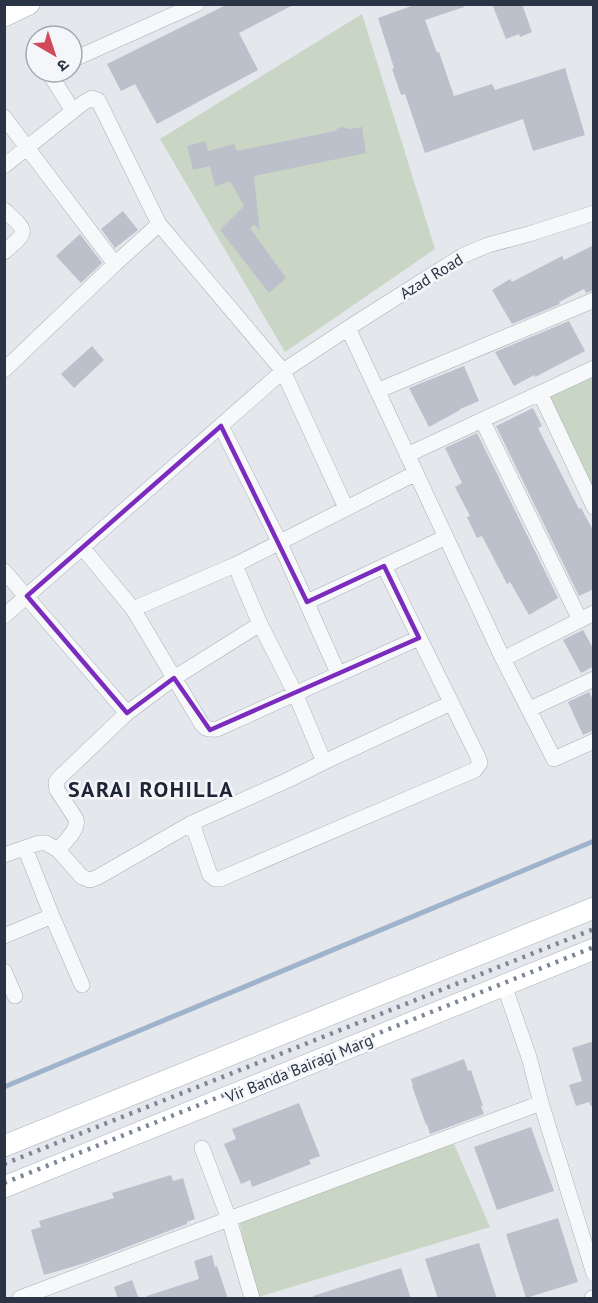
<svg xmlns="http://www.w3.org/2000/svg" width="598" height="1303" viewBox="0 0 598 1303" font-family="'PT Sans','Noto Sans Devanagari',sans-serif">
<rect width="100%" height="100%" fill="#e4e7ec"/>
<path fill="#c9d6c5" d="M362,14L435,249L285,352L160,139Z
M593,373V493L548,396Z
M454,1144L490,1227L255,1298L238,1214Z"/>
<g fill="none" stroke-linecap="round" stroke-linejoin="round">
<path stroke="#9fb4cc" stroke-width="5" d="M4,1087L594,841"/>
</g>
<path fill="#bbc0ca" d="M228,4H295L239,33L258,70L157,124L135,84L121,91L107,64Z
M417,4H464V7L425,20L437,53L439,52L454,96L492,84L495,90L565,68L585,135L533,151L523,119L425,153L405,94L401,95L392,69L394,68L378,18Z
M492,4H522L532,32L520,37L519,34L506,39Z
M343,127L349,129L362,127L366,153L254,176L260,232L255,225L250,228L286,278L269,293L220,230L244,206L230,181L215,187L210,166L193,170L187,146L205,141L208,151L234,144L237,151L335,131L338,128Z
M123,211L138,230L115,248L101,229Z
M80,234L102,263L81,283L56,256Z
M594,245V290L586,293L584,289L559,302L560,304L512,324L492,290L510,279L512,282L562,256L564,260Z
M569,321L585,351L535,377L534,375L514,386L495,352Z
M92,346L104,360L74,388L61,374Z
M464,366L479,401L460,409V410L429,427L409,388Z
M533,408L542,426L538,428L579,509L581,508L594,532V589L579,596L496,426Z
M477,433L558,598L529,615L510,582L507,584L482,536L477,538L467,517L470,516L455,487L462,483L445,448Z
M583,630L594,650V666L581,673L563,640Z
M589,692L594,702V730L583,735L568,702Z
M594,1041V1106H591L589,1102L576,1106L569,1085L582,1081L572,1048Z
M464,1059L468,1071L471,1070L483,1106H481L484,1114L430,1134L427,1124L426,1125L412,1086H413L411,1079Z
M299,1103L320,1156L309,1160L311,1164L252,1187L250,1180L241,1184L224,1144L236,1139L232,1129Z
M531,1127L554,1191L497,1210L474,1147Z
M171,1175L173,1181L183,1178L195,1219L187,1222V1224L85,1263L44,1275L31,1230L41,1227L39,1221L114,1198L112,1193Z
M558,1218L578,1282L526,1298L506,1234Z
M479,1243L497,1299H438L425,1259Z
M212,1255L215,1267L217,1266L228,1299H147V1296L199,1279L194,1261Z
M401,1268L411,1299H314L313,1296Z
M132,1280L139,1299H118L114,1287Z"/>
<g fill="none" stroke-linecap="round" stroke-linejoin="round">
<g stroke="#a9aeb7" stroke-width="16">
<path id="street" d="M72,60L197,4
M51,72V76L73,111
M4,117L115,264
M4,166L83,103L92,98L98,100L159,224L283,371L346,508
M4,210C28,232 29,231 4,252
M348,328L503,659L554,759L594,741
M4,370L115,264L159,224
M377,391L594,300
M540,393L594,507
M482,420L580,620
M221,426L279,541L338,673
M407,455L594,368
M416,473L235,565L133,609L201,723C205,729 209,730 217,729L419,638
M82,547L133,609
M235,565L260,624L295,693L324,762
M4,571L127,713
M307,602L446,537
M4,616L283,371L356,323L462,256L488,245L529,234L594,213
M503,659L594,613
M530,709L594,679
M192,823L210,875L215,879H220L475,770L480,763L477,755L384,566
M25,848L52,916
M58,850C65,841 79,830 76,819L57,790L56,782L60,777L127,713L174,678L260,624
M4,855L39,843H46L58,850L82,877L90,880L98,877L192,823L288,780L324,762L451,703
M4,936L52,916L82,985
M4,971L15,996
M541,1103L594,1274
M202,1148L229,1219L252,1298
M20,1298L229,1219L541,1103L529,1057L504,985
M592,1298H594"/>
</g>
<g stroke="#a9aeb7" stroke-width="22">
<path id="secondary" d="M4,16L29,4
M4,1146L594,908
M4,1187L594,949"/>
</g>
<use href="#street" stroke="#f7f8fa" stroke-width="15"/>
<use href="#secondary" stroke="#fff" stroke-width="21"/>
<path stroke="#7d8696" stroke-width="4.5" stroke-dasharray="3 6" stroke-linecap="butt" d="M4,1164L594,929
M4,1183L594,947"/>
</g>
<path fill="none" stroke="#7b2cbf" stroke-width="4.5" stroke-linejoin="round" d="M221,426L307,602L384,566L419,638L210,730L174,678L127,713L27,596Z"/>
<g text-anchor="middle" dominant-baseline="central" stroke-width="5" stroke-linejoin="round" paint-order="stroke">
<g font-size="16" fill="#2b3445" stroke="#f4f6f9">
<text transform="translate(431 276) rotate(-32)">Azad Road</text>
<text transform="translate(299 1068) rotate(-22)">Vir Banda Bairagi Marg</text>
</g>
<g font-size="22" font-weight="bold" letter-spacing="1.5" fill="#1d2536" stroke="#f4f6f9">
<text x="151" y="789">SARAI ROHILLA</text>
</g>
</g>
<rect width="598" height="1303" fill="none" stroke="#2b3445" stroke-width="12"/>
<g transform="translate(54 54) rotate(141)"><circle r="28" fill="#f4f6f9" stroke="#a4a8b1" stroke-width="1.5"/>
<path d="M0-4.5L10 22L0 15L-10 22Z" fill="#d1495b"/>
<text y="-9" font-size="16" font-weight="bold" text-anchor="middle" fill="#2b3445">उ</text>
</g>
</svg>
